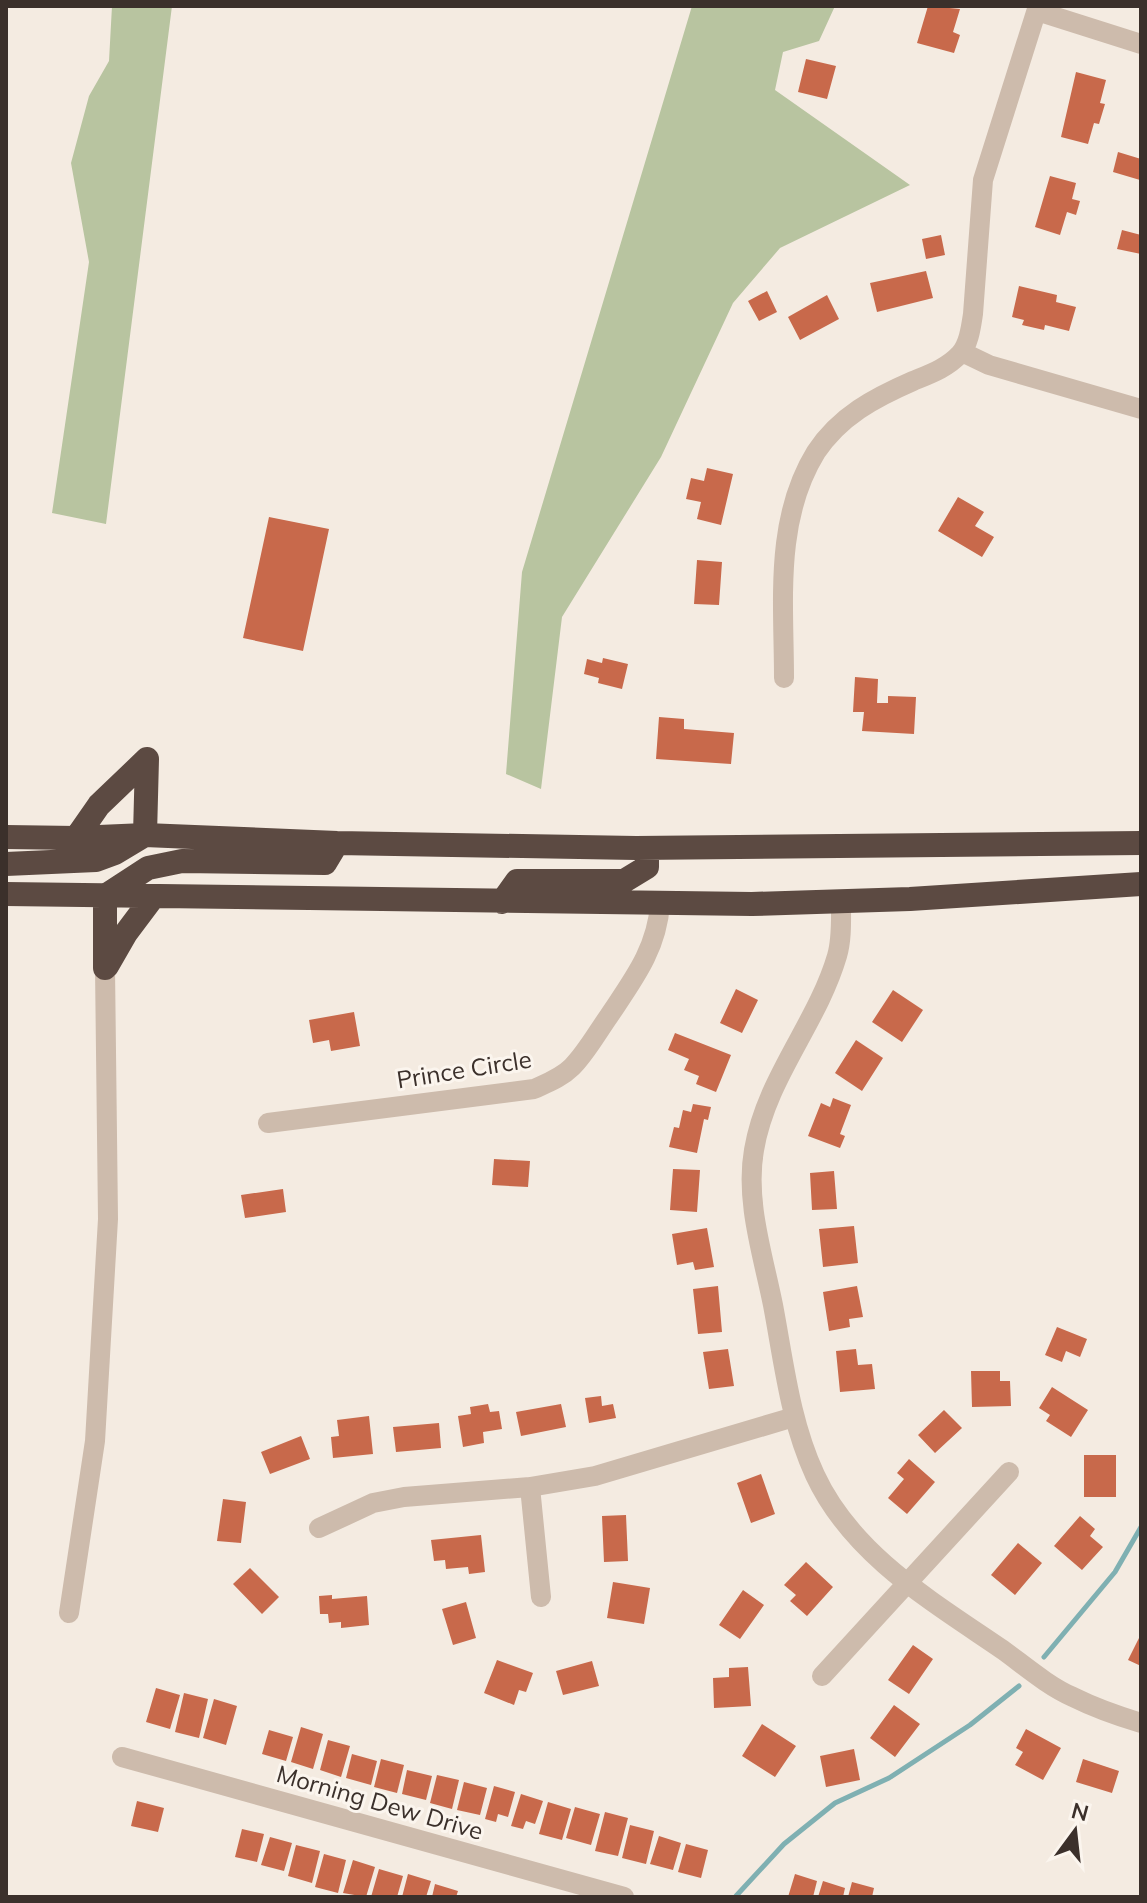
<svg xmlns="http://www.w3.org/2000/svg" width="1147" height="1903" viewBox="0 0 1147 1903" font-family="Mulish,sans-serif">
<rect width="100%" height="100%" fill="#f4ebe1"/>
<path fill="#b8c4a0" d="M112,6H172L106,524L52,513L89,262L71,163L89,96L109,61Z
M692,6H835L819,41L783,52L775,90L910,185L780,248L733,303L661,457L562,617L541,789L506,774L522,572Z"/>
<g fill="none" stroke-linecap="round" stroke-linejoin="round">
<path stroke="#7fb0b2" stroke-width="5" d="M1044,1657L1115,1572L1141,1527
M736,1896L784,1844L835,1803L889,1778L970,1725L1019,1686"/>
</g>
<path fill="#c8694b" d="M928,6L960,9L953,32L960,35L954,53L917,43Z
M806,59L836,66L827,99L798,92Z
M1076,72L1106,80L1100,103L1105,104L1099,124L1094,123L1088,144L1061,137Z
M1118,152L1141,159L1140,180L1113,172Z
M1050,176L1076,183L1072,199L1080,201L1076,215L1067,212L1060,235L1035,227Z
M1122,230L1141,235V254L1117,249Z
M941,235L945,255L926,259L922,239Z
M926,271L933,298L877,312L870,283Z
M1019,286L1057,295L1056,302L1076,307L1069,331L1045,325L1044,330L1022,325L1024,320L1012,317Z
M767,291L777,312L759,321L748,301Z
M827,295L839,319L800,340L788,317Z
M707,468L733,474L721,525L697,519L701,502L686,499L691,478L704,481Z
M958,497L984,512L975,526L994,537L982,557L938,531Z
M269,517L329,529L303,651L243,638Z
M697,560L722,562L719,605L694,604Z
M603,658L628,664L622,689L598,683L599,678L584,674L587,659L602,663Z
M855,677L878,679L877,703H888V696L916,697L914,734L862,731L864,712H853Z
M659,717L684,719V729L734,733L731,764L656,759Z
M736,989L758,1000L742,1033L720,1023Z
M893,990L923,1010L902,1042L872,1022Z
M354,1012L360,1046L331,1051L329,1040L313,1043L309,1020Z
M675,1033L731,1055L716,1092L696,1084L699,1076L684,1070L689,1059L668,1050Z
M856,1040L883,1058L862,1091L835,1073Z
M833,1098L851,1105L840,1134L845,1136L840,1148L808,1136L821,1103L830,1107Z
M693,1104L711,1107L708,1120L704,1119L697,1153L669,1147L674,1127L679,1128L683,1110L691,1112Z
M494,1159L530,1161L528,1187L492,1185Z
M673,1169L700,1170L697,1212L670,1210Z
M834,1171L837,1209L812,1210L810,1173Z
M283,1189L286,1212L245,1218L241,1195Z
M854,1226L858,1263L823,1267L819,1229Z
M707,1228L714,1267L695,1270L693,1262L677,1265L672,1234Z
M718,1286L722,1332L698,1334L693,1289Z
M857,1286L863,1317L849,1319L850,1327L829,1331L823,1292Z
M1057,1327L1087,1339L1080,1357L1066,1351L1062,1362L1045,1355Z
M728,1349L734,1386L709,1389L703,1352Z
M856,1349L858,1365L872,1364L875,1389L840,1392L836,1351Z
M971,1371H1000V1381H1010L1011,1406L972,1407Z
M1052,1387L1088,1410L1071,1437L1046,1421L1050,1415L1039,1408Z
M601,1396L602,1406L613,1404L616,1418L589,1423L585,1398Z
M488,1404L490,1412L499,1411L502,1429L483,1432L484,1443L463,1447L458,1416L471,1414L470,1407Z
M561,1404L566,1427L521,1436L516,1412Z
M944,1410L962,1428L935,1453L918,1435Z
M369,1416L373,1454L333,1458L331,1437L339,1436L337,1420Z
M439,1423L441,1448L396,1452L393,1427Z
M301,1436L310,1459L270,1474L261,1452Z
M1084,1455H1116V1497H1084Z
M909,1459L935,1482L907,1514L888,1498L904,1479L897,1473Z
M761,1474L775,1514L751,1523L737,1483Z
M223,1499L246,1502L241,1543L217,1541Z
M626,1515L628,1561L604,1562L602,1516Z
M1080,1516L1095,1529L1090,1536L1103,1547L1082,1570L1054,1546Z
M481,1535L485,1572L469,1574L468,1567L446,1569L445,1560L434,1561L431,1540Z
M1018,1543L1042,1563L1015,1595L991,1575Z
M806,1562L833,1587L807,1616L790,1601L796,1595L784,1585Z
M250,1568L279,1597L262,1614L233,1584Z
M613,1582L650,1588L644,1624L607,1618Z
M743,1590L764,1605L740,1639L719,1625Z
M332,1595V1599L367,1596L369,1625L341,1628V1622L329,1623L328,1614H320L319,1596Z
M466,1602L476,1638L453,1645L442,1609Z
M1141,1634V1666L1128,1660Z
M913,1645L933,1659L909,1694L888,1680Z
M497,1660L533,1673L526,1692L519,1690L514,1705L484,1693Z
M592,1661L599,1686L563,1695L556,1671Z
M748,1667L751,1706L714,1708L713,1678L729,1677V1668Z
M156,1688L180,1695L170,1729L146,1722Z
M184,1693L208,1699L199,1738L175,1732Z
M214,1699L237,1706L226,1745L203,1738Z
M894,1705L920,1724L895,1757L870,1738Z
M762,1724L796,1746L775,1777L742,1756Z
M301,1727L323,1734L313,1769L291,1762Z
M1026,1729L1061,1748L1043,1780L1015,1765L1023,1752L1016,1748Z
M269,1730L293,1737L286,1761L262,1754Z
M328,1740L350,1746L341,1777L320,1770Z
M854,1749L860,1780L826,1787L820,1756Z
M352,1754L377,1761L371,1785L346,1778Z
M381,1759L404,1765L397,1793L374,1787Z
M1083,1759L1119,1771L1112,1793L1076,1782Z
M407,1770L432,1776L426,1800L402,1794Z
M437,1775L459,1780L452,1809L430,1803Z
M464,1782L487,1788L480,1815L457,1810Z
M494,1786L515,1792L508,1817L498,1814L496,1822L485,1819Z
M521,1794L543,1801L535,1824L526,1821L523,1829L511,1826Z
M137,1801L164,1808L158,1832L131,1826Z
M548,1802L571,1809L562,1840L539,1834Z
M575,1807L600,1814L591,1845L566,1838Z
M605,1812L628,1818L618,1856L595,1851Z
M630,1825L654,1831L646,1864L622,1858Z
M242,1829L264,1834L257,1862L235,1857Z
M659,1836L681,1843L673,1870L650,1864Z
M270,1837L292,1843L284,1871L261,1865Z
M686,1844L708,1850L701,1878L678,1872Z
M296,1845L320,1851L312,1883L288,1876Z
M324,1854L346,1860L338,1893L315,1887Z
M353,1860L375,1867L366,1897L343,1893Z
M379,1869L403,1876L397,1897H371Z
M408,1874L431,1881L426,1897H402Z
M795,1874L817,1881L813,1897H788Z
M823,1881L845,1888L843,1897H818Z
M852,1882L874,1888L872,1897H848Z
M435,1884L458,1891L456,1897H432Z"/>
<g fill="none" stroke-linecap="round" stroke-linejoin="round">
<path stroke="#cdbbac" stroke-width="20" d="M1037,11L1141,44
M962,352L989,365L1141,409
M784,678C784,602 774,520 816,452C840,416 874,398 913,381C930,374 947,368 960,354C969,344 971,327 973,314L983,180L1038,6
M841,902C841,920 842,939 837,956C817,1024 766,1078 754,1150C745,1201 763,1255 773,1305C784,1363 790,1421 815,1475C852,1555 933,1602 1003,1650C1025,1666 1048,1686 1073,1697C1095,1708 1118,1716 1141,1723
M268,1123L534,1089C547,1083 561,1078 572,1067C586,1053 597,1033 609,1016C633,980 657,949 660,904
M530,1487L541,1597
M319,1528L373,1503L404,1497L530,1487L595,1476L794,1417
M69,1613L95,1441L108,1219L105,968
M822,1676L1009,1472
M122,1757L624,1897"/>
<path stroke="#5c4a42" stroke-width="24" d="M6,837L76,838L145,835L337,843L636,848L1141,843
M76,838L99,805L147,759
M6,864L96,860L115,853L145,835L147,759
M6,894L752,904L910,899L1141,884
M502,902L517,881H624L647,867V848
M107,966L126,933L153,897
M105,968V896L148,868L182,861L325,863L337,843"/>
</g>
<g text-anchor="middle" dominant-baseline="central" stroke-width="6" stroke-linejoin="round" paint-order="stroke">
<g font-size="24" fill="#3b302b" stroke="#fbf5ee">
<text transform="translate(464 1069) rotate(-9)">Prince Circle</text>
<text transform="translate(380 1802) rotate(16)">Morning Dew Drive</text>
</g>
</g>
<rect width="1147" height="1903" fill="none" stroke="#3b302b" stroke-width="16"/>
<g transform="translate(1075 1831) rotate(15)" stroke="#fbf5ee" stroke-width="6" paint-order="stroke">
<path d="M0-6L14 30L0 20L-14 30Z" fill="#3b302b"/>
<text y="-12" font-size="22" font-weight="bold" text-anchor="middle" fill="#3b302b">N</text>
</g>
</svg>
